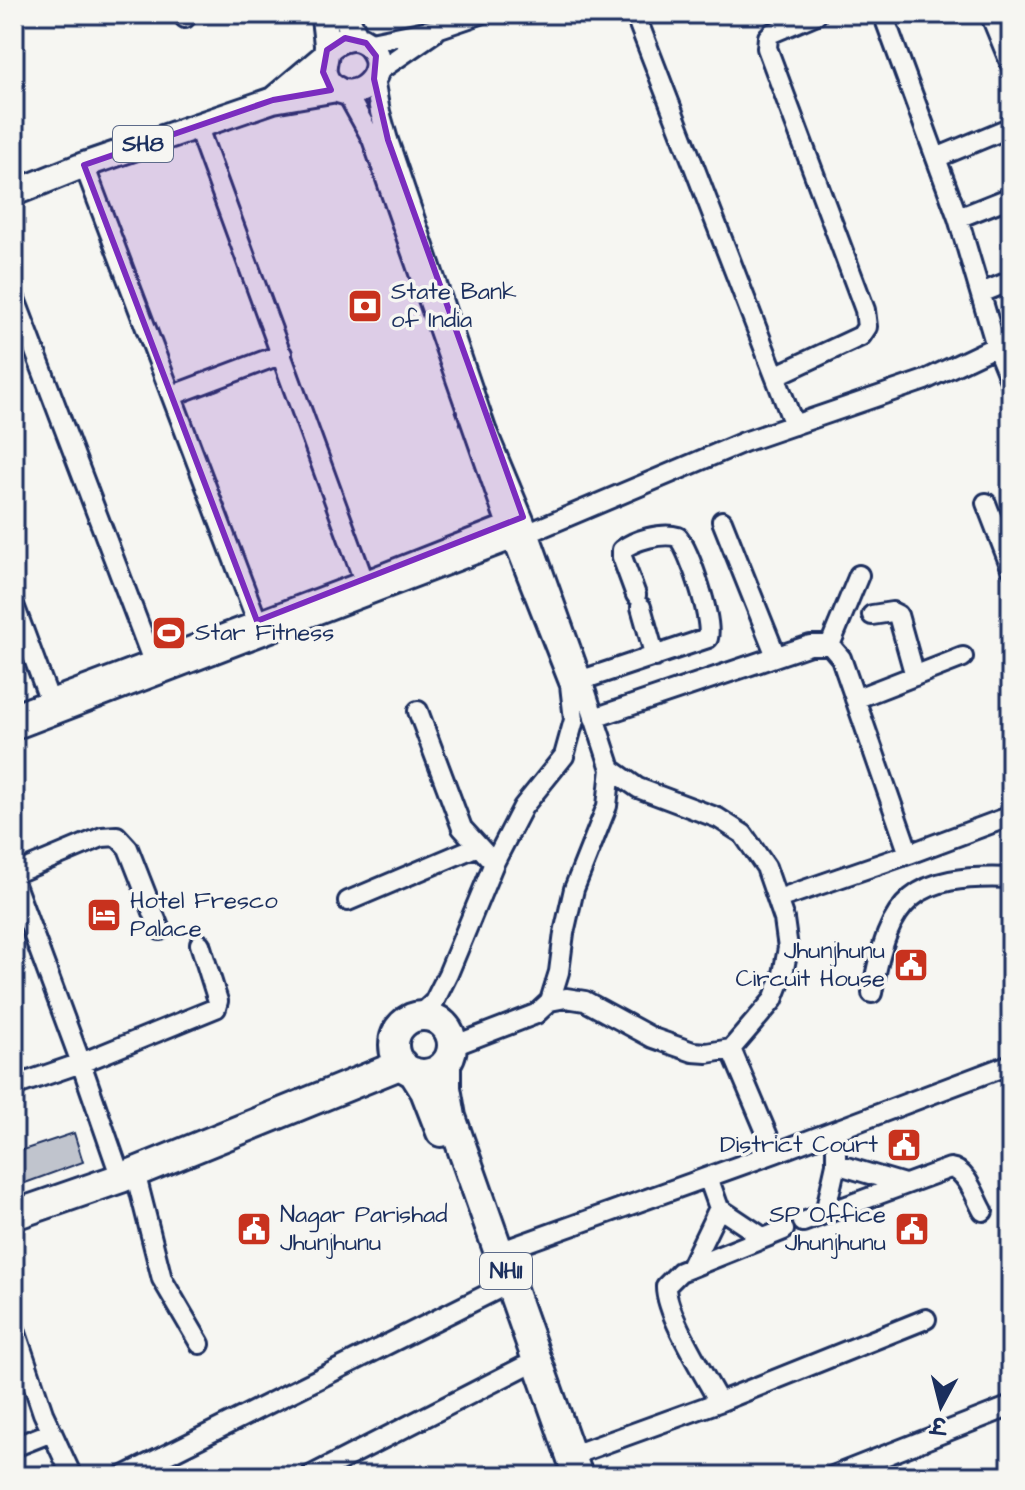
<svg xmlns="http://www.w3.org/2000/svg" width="1025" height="1490" viewBox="0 0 1025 1490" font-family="'Architects Daughter','Playpen Sans Deva',sans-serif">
<rect width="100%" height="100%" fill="#f6f6f2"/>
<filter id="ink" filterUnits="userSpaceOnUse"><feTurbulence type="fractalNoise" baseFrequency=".0125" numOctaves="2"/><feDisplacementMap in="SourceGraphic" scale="16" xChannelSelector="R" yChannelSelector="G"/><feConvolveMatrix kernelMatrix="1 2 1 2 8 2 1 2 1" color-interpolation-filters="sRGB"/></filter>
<g filter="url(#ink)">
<path fill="#c0c4cd" stroke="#1b2f5e" stroke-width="2" d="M74,1133L83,1162L14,1187V1153Z"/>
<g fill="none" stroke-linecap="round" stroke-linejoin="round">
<g stroke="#1b2f5e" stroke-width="24">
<path id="minor" d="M183,14L185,18
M635,14L794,425
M883,14L958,218L996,346L1011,383
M990,14L1011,65
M366,43L440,28L481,14
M377,72L435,32
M374,79L380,112L388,140L486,429L529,532L582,680L611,769L607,806L574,889L564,933L559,972L550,1001L536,1014L453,1046
M346,92L372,139L507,525L570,685L574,720L564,756L523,807L494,863L448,974L434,1002L420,1015
M197,125L364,581
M936,158L1011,127
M84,165L257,621
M958,218L1011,197
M981,293L1011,281
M14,296L152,659
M775,376L861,336L867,327L865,310L767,48L768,37L772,33L817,14
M173,395L282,354
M986,503L1011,568
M722,521L776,656
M14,605L49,699
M641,607L655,657
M872,615L892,612L898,615L915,676
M830,645L859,575
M582,680L708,638C713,620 690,552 678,537C662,532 634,540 622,550V557L636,595
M855,699L963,657
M418,711L462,828L494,863
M14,713L364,581L516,521
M594,718L810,645H830L841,658L909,854
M14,730L512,540L744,442L925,380L1011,339
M14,874L102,837L117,836L128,848L160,930
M14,882L81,1063L121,1178
M778,899L909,854L1011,816
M348,901L478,846
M872,993C889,897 913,874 1011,878
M550,1001L566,998L585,1001L653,1038L693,1052L707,1053L731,1049L773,1000L783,974L788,948L784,919L766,867L743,834L718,818L638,788L611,769
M731,1049L775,1153
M14,1086L81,1063L216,1008L218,1001L200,944
M836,1164L904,1184
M135,1172L162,1279L200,1344
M708,1177L719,1208L764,1238
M825,1213L836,1164V1130
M803,1222L950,1168C967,1170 975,1197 983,1211
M499,1252L775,1153L1011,1064
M690,1268L719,1208
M14,1327L43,1413L72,1476
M719,1402C705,1376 665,1313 666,1286L680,1272L784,1230
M14,1447L52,1432
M570,1456L719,1402L926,1319
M124,1476L496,1290
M310,1476L523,1367
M833,1476L1011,1406"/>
</g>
<g stroke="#1b2f5e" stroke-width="30">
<path id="major" d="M323,14C325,24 326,35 327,45C327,61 317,73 332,86C357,107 392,72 371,47C358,32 339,38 327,50
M345,14L356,38
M273,100L324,57
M14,193L84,165L273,100L337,89"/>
</g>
<g stroke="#1b2f5e" stroke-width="34">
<path id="highway" d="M394 1045a29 29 0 1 1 58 0a29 29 0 1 1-58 0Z
M446,1064V1088L451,1117L578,1476
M413,1072L425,1091L441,1132
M14,1215L121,1178L402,1064"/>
</g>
<use href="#minor" stroke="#f6f6f2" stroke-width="18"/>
<use href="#major" stroke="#f6f6f2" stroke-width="24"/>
<use href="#highway" stroke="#f6f6f2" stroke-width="28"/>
</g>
</g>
<path fill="#7b2cbf" fill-opacity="0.2" stroke="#7b2cbf" stroke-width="6" stroke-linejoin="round" d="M345,38L366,43L376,56L374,79L388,140L523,517L257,621L84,165L273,100L331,90L323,72L327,50Z"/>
<defs>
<g id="bank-square" transform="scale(1.8)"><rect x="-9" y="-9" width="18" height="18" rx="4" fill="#c8321e" stroke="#f6f6f2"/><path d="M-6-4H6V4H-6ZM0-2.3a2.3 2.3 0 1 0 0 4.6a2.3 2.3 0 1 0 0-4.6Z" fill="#fff"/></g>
<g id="stadium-square" transform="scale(1.8)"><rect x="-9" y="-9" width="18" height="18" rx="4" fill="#c8321e" stroke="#f6f6f2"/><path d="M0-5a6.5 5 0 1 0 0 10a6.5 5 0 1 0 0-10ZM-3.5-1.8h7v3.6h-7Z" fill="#fff"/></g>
<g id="hotel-square" transform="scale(1.8)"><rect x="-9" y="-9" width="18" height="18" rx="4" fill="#c8321e" stroke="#f6f6f2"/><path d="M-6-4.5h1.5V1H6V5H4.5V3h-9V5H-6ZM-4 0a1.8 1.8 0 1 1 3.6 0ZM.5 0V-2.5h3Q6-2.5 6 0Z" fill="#fff"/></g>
<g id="civic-square" transform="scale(1.8)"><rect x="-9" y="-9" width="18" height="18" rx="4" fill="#c8321e" stroke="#f6f6f2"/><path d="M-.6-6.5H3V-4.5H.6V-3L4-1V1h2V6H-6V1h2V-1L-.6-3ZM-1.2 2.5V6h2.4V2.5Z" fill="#fff"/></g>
</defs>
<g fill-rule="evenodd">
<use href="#bank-square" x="365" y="306"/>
<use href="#stadium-square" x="169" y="633"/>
<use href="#hotel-square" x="104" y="915"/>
<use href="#civic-square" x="911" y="965"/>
<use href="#civic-square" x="904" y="1145"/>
<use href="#civic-square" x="254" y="1229"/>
<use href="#civic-square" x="912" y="1229"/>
</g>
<g text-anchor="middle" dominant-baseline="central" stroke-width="7" stroke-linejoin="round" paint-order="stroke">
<g fill="#f6f6f2" stroke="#5d6b8a" stroke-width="2">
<rect x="113" y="126" width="60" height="36" rx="6"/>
<rect x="480" y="1253" width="52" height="36" rx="6"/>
</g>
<g font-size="22" font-weight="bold" fill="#1b2f5e">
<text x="143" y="144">SH8</text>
<text x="506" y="1271">NH11</text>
</g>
<g font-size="24" fill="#1b2f5e" stroke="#f6f6f2" text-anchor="start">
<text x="391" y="292">State Bank<tspan x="391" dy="28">of India</tspan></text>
<text x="195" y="633">Star Fitness</text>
<text x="130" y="901">Hotel Fresco<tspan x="130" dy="28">Palace</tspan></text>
<text x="885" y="951" text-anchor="end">Jhunjhunu<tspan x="885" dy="28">Circuit House</tspan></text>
<text x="878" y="1145" text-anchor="end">District Court</text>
<text x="280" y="1215">Nagar Parishad<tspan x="280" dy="28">Jhunjhunu</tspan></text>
<text x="886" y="1215" text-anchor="end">SP Office<tspan x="886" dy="28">Jhunjhunu</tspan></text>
</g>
</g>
<rect width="1025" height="1490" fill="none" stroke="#f6f6f2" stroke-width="48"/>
<rect x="24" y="24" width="977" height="1442" fill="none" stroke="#1b2f5e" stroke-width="3" filter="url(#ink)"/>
<g transform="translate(941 1406) rotate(187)" stroke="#f6f6f2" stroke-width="6" paint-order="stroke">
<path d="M0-6L14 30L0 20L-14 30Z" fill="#1b2f5e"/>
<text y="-12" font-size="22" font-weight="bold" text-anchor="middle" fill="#1b2f5e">उ</text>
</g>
</svg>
